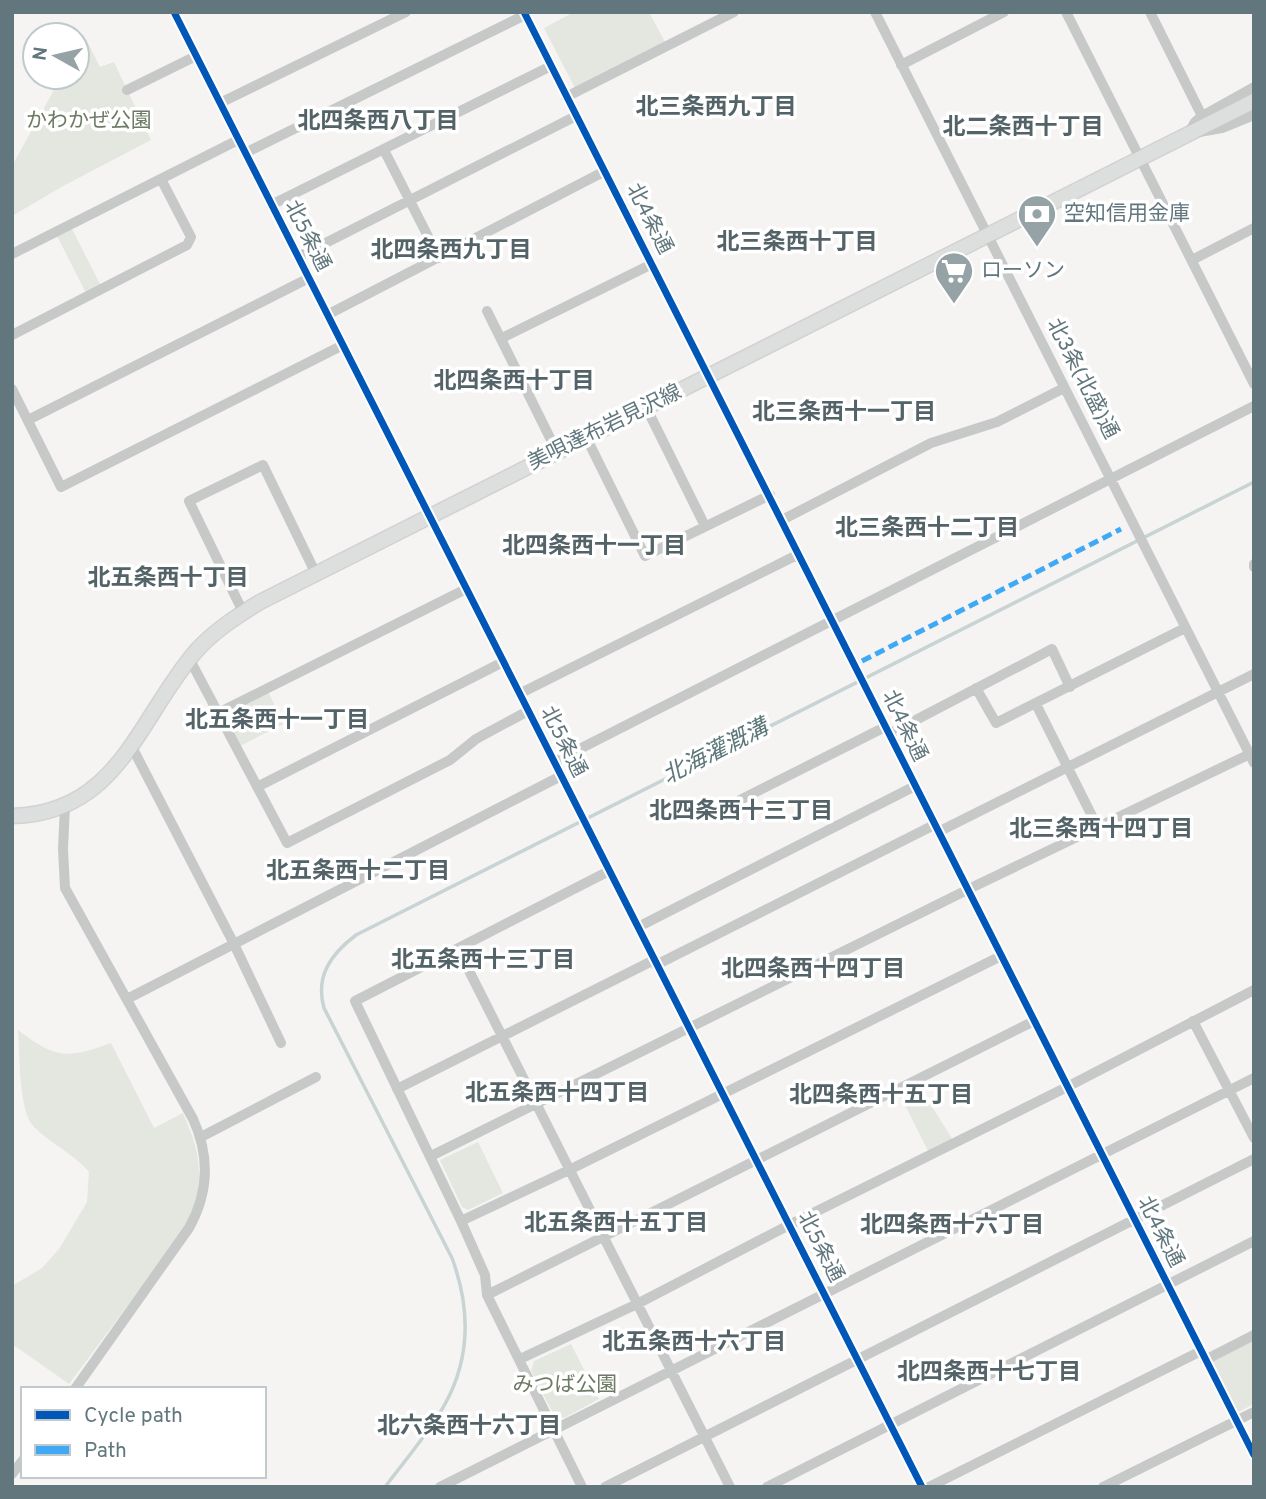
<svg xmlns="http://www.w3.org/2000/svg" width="1266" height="1499" viewBox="0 0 1266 1499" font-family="Overpass,'Noto Sans JP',sans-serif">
<rect width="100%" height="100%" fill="#f5f4f3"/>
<path fill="#e4e6e0" d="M574,12H649L665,42L575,88L544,28Z
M84,35L100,67L114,62L151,140L65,185L12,216V166L61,77H77V48Z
M71,227L101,286L86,293L56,234Z
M268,691L283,724L238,747L220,714Z
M18,1030C56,1059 67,1059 111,1043L154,1128L183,1113C193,1137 200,1153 199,1180C197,1224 159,1263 134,1297C112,1326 91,1355 69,1384L12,1344V1286L42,1268L59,1249L87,1202L89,1172C73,1153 51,1144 34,1127C18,1111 20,1052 18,1030Z
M915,1080L953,1140L929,1153L897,1089Z
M478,1142L503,1193L468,1210L462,1207L440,1160Z
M1254,1338V1404L1238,1412L1211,1359Z
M571,1344L599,1399L564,1418L554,1415L531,1371L534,1361Z"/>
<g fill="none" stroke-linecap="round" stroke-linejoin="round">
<path stroke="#c8d3d4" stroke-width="3.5" d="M385,1487C405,1460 429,1433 445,1404C471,1357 470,1307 452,1258L324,1008C315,976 331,954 356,935L1254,482"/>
<g stroke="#d2d2d2" stroke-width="17">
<path id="major" d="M12,816C118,814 138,719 196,651C214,631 237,616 260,602L1254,101"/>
</g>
<path stroke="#c7c9c9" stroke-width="10" d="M174,12L922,1487
M524,12L1254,1455
M875,12L1254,763
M1066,12L1254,384
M1150,12L1202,116
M901,65L1004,12
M127,90L196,56
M566,97L734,12
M220,103L406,12
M1199,132L1222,128L1254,115
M1189,133L1195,122L1202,116L1254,87
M384,150L439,258
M245,153L525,15
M271,205L551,66
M12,254L238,140
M298,257L576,116
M1192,260L1254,228
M487,311L557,452
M327,315L605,171
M12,335L187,245L191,237L161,179
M502,338L652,264
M12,389L61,487L343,345
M646,407L705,526
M28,420L309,278
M586,437L645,556L770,495
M782,520L931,443L997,422L1064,388
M1254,564V567
M243,612L189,501L263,465L316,574
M190,660L287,843L450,760L476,739L528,711
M976,688L996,723L1185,628
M519,694L799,554
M1036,704L1098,828
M218,713L466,589
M889,734L1052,649L1070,687
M131,745L234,944L281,1043
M554,762L1254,406
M257,787L503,662
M740,800L885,727
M65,806L63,849L65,888L193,1119C210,1156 209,1192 189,1228L75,1389
M938,832L1254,674
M638,927L915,786
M458,949L730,1487
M656,965L934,825
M127,999L561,776
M1193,1021L1254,1138
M397,1089L654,960
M201,1137L316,1077
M431,1156L975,886L1254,752
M461,1221L569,1170L1001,956
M487,1295L1034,1021
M520,1359L637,1304L789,1225L1067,1087L1254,990
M1205,1360L1254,1335
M12,1474L23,1460
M440,1487L1254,1078
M582,1487L487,1295L485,1275L461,1221L355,1001L609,871
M605,1487L1254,1159
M767,1487L1254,1241
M929,1487L1201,1351
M1103,1487L1254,1412"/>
<use href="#major" stroke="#dddede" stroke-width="14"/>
<path stroke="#3fa9f5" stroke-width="5" stroke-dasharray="10 5" stroke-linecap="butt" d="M862,661L1121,529"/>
<g stroke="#fff" stroke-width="11">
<path id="cycleway" d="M174,12L922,1487
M524,12L1254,1455"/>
</g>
<use href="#cycleway" stroke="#0057b8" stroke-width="7"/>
</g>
<defs>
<g id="bank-pin" transform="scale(2.0125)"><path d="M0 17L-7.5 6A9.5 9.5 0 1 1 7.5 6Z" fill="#95a3a6" stroke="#fff"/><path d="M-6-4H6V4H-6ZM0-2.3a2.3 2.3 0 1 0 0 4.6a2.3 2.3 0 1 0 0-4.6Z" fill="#fff"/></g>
<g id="supermarket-pin" transform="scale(2.0125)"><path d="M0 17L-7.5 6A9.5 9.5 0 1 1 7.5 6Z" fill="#95a3a6" stroke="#fff"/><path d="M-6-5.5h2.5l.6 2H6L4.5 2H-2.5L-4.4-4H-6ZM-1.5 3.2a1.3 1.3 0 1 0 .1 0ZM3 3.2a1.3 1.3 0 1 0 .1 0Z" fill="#fff"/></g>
</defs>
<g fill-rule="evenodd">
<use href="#bank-pin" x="1037" y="214"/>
<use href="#supermarket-pin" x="954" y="271"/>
</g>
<g text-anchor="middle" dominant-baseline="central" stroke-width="7" stroke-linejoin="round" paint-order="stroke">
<g font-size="21" fill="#6d7a64" stroke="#fff">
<text x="89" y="121">かわかぜ公園</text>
<text x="565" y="1385">みつば公園</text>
</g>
<g font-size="21" fill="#61777d" stroke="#fff" text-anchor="start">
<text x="1064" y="214">空知信用金庫</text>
<text x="981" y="271">ローソン</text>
</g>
<g font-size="21" fill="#61777d" stroke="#fff">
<text transform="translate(649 219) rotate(63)">北4条通</text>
<text transform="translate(307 236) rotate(63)">北5条通</text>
<text transform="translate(1082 379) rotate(63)">北3条(北盛)通</text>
<text transform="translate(605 428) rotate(-26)">美唄達布岩見沢線</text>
<text transform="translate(904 726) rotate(64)">北4条通</text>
<text transform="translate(563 742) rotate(63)">北5条通</text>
<text transform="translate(1160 1232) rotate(63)">北4条通</text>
<text transform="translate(820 1247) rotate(63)">北5条通</text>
</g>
<g font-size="23" font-weight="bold" fill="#536368" stroke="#fff">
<text x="716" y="108">北三条西九丁目</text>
<text x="378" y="122">北四条西八丁目</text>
<text x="1023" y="128">北二条西十丁目</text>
<text x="797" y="243">北三条西十丁目</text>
<text x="451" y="251">北四条西九丁目</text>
<text x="514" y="382">北四条西十丁目</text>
<text x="844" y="413">北三条西十一丁目</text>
<text x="927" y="529">北三条西十二丁目</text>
<text x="594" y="547">北四条西十一丁目</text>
<text x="168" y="579">北五条西十丁目</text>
<text x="277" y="721">北五条西十一丁目</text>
<text x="741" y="812">北四条西十三丁目</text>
<text x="1101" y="830">北三条西十四丁目</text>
<text x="358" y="872">北五条西十二丁目</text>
<text x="483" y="961">北五条西十三丁目</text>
<text x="813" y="970">北四条西十四丁目</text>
<text x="557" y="1094">北五条西十四丁目</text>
<text x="881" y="1096">北四条西十五丁目</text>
<text x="616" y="1224">北五条西十五丁目</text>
<text x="952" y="1226">北四条西十六丁目</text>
<text x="694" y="1343">北五条西十六丁目</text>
<text x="989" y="1373">北四条西十七丁目</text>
<text x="469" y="1427">北六条西十六丁目</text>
</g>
<g font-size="23" font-style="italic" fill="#5b7779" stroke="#fff">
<text transform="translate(716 753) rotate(-27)">北海灌漑溝</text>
</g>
</g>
<rect width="1266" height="1499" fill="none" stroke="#61777d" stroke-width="28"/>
<rect x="21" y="1387" width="245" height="91" fill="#ffffff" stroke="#c0c9cb" stroke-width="2"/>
<rect x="35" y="1410" width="35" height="10" fill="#0057b8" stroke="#c0c9cb" stroke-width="2"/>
<text x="84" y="1422" font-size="21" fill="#61777d">Cycle path</text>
<rect x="35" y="1445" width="35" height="10" fill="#3fa9f5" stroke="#c0c9cb" stroke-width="2"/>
<text x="84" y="1457" font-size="21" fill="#61777d">Path</text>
<g transform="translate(56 56) rotate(278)"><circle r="33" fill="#ffffff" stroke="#c0c9cb" stroke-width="2"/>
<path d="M0-5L12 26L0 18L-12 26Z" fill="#95a3a6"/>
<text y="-10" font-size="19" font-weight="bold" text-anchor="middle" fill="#61777d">N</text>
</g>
</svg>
